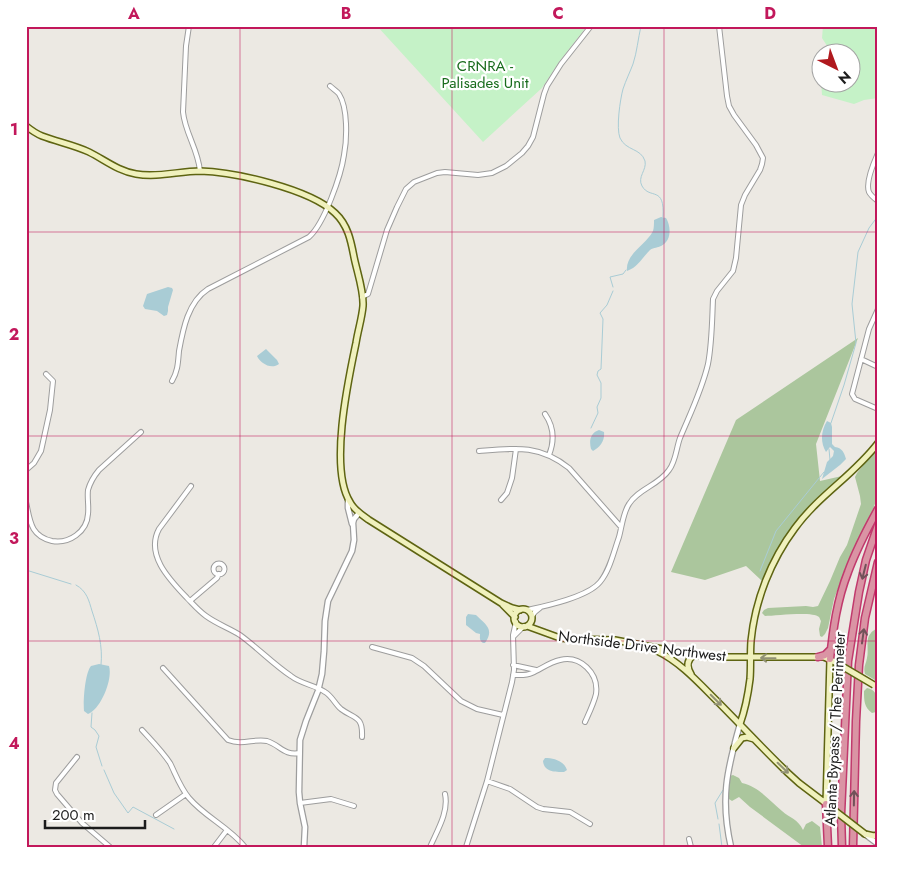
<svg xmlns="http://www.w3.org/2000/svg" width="904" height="873" viewBox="0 0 904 873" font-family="Jost,sans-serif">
<rect width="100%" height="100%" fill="#ece9e3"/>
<path fill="#abc69d" d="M858,338L816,444L820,481L842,476C832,485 822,493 813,502C791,525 775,551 764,581L761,580L746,566L705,580L671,572L736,420Z
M878,447V496L870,517L848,563L834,599L828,628L825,634L822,637L820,636L819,629L821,621C820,620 820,618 819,617C812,611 775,616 765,616L762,613L764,610L768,608L806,606L813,607L818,606L830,581L840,557L847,545L861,504L860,496L855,477L857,473Z
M878,628V680H875L865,674C863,667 866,664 867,658C869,650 865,639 871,633C871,632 877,628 878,628Z
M867,688C878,690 880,702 876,712L872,713C864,707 864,701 864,691Z
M733,775L739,778L742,783C758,786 770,801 782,811C790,818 798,819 803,830L806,824L812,821L820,827L822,847H804L750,807L739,797L732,801L729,799V782L730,776Z"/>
<path fill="#c5f2c7" d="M377,26H587L559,62L542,88L483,142Z
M823,26H878V98L864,100L854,104L822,95L820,67H821L822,82H852V52H831L822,38Z"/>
<path fill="#a9ccd5" d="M661,217L666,218C671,226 672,241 661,246C658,248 654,247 650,250C642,258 638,267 627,271C625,254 646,245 653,231C654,228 654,223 654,220Z
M168,287L172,288L173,290L168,307V311L167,315L164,316L157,311L145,309L143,306L147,294Z
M266,349L277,360L279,364C271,370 260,363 257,356Z
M827,421L831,423L832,427V444L835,447C842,448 844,452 846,459L840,465L822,479L827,462L833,456L834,451L830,447L826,452C820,442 821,431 827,421Z
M599,430L604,432C605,441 600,447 593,451L591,449C589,441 590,433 599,430Z
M468,614L476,615C485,624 495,629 485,643H483C479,640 480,638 480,634L476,633L466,625V617Z
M99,664L109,666C113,679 101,709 88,714L84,711C83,701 85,673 91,666Z
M545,758C554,758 564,761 567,770L564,772C555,772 544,772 543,761Z"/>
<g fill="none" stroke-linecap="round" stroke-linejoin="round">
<path stroke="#a9ccd5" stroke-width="1" d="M641,26C638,39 637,52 633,64C630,72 626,80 623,89C620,100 616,128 620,138C626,151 641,148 645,161C647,170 637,177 642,186C650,200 665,185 663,217
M613,287L610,277L623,274L626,270
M831,423L844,385L856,343L852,304L858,252L869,228L878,216
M591,428L598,413L597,407L601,398V383L597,375L598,371L601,369L603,319L600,313L607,305L613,291
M829,449L830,460
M26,570L71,584
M760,571L776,531L824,472
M76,585C87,591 89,601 92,611C98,629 103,646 101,665
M92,713L91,727L95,730L99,736L96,747L102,766
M104,770L114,793L128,813L133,807L174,829
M718,819L715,803L723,790
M719,824L722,847"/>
<g stroke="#9d9d9d" stroke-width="6">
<path id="minor" d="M189,26L186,46L183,112C185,133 198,149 200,171
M878,153C874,162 865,182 869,192C871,196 874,198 878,201
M362,297L368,294L387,230L397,207L406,189L414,182L437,173L445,172L478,175L492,173L506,166L522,153L528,146L533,137L544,94L547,86L561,64L591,26
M878,309L869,329L852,394L855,399L878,409
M861,359L878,367
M172,381C178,371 178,362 179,351C183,329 188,302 208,289L309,237C324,224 341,176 344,155C347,139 348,108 339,94C337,91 333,89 330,86
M545,414C554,427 555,440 549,455
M479,451C514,448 539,444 569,468L621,527
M26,470L34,463L41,451L50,410L53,381L46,374
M191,486L159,529C145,555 170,580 187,598C193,604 199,611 206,616C217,624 229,628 240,635C258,648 273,664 291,676C301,684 315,685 325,692C332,696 335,704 341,709C354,719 363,715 362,737
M501,500L507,493L512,478L516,449
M26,502C30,520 30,536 52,541C69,544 87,532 88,514C89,506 87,498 88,490C90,483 94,476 99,470L141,432
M213.5 569a5.5 5.5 0 1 1 11 0a5.5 5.5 0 1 1-11 0Z
M190,601L217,578L219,574
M527,610C546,606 588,597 600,582C610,570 614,551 619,537C622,526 623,513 629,504C638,489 659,485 669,470C676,461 676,449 680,438C690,414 702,390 708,364C712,343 712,321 713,299L717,291L733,271L736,258L741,205L745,195L760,170L762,164L763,158L756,145L734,115L729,106L727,96L719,26
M532,616L535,612L540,608
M514,636L524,626
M372,647L412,658L424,666L461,701L477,709L503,715
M513,665L536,670
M163,668L228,740C243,746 254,738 267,741C280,745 284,756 300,753
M513,675C519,675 526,676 532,673C541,669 550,662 560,660C580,655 599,673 596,694C594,703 589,713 585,722
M142,730C152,741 162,751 170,763C176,775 180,787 189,798C205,817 229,827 245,847
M77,757L56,783L55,790L57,794L82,823L110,847
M487,781L510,789L537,807L543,809L570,812L590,824
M300,803L331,799L354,806
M156,815L186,794
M689,839L691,847
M214,847L227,830
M430,847C437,831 449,812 445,794
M466,847L487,781L512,682L514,670L513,635L516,622"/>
</g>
<g stroke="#9d9d9d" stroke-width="7">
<path id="tertiary" d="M348,500V508L352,524
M866,835L878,844
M304,847L305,827L300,803L299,792L300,740L306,721L318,691L322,674L324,651L325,621L328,601L352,551L354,540L353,523L354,519L359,513
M731,847C720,799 727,770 740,724"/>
</g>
<g stroke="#5e6412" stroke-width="8">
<path id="secondary" d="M26,126C31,130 37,134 42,136C58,142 74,145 89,152C105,160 118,171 136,174C158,178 179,171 200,171C235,172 310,189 335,213C348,225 351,241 354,257C357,272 364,291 363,306C362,318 358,330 356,343C348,381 329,469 350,502C354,510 362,515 369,520L501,603L512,608L520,610
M503,605L515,617
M514 618a9 9 0 1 1 18 0a9 9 0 1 1-18 0Z
M527,626L560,638L570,639L615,640L694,655L718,657H824L835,662
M657,651C680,662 698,682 716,700C740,724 763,749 788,773L799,783L828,805
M691,674C686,666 687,660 694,655
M740,724C745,710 748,695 750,679C751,667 750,654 751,641C755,600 771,560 795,528C819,495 854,475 878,443
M734,748L742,738L747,737L754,739
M826,804L830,659
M865,834L874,836L878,835"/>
</g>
<g stroke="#c13a6d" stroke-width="9">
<path id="motorway" d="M818,657L825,655L831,649
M830,659C833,629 837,600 848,572C856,550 867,529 878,509
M826,804L828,847
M842,847L841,814L848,661L859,592L866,560L878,525
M853,847L856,721L859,665L865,618L878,562"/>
</g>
<use href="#minor" stroke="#fff" stroke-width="4"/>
<use href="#tertiary" stroke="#fff" stroke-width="4.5"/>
<use href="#secondary" stroke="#f0f1bd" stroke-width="5"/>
<use href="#motorway" stroke="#da94a4" stroke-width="6"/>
<g stroke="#5e6412" stroke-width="8" stroke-linecap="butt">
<path id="secondary-bridge" d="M835,662L874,685
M830,807L865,834"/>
</g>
<use href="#secondary-bridge" stroke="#f0f1bd" stroke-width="5"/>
</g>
<defs><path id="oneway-shaft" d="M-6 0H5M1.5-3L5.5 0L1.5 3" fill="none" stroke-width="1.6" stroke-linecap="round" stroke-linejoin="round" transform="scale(1.25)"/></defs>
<g stroke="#715259">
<use href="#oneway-shaft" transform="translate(864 572) rotate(104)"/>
<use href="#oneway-shaft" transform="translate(863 636) rotate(-82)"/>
<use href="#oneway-shaft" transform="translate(854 798) rotate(-89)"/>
</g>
<g stroke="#919175">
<use href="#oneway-shaft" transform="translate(768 658) rotate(-179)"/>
<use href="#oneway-shaft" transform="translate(716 700) rotate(45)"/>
<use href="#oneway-shaft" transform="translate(783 768) rotate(44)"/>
</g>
<path fill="none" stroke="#c2185b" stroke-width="1" stroke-opacity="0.55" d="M240,26V847M452,26V847M664,26V847M26,232H878M26,436H878M26,641H878"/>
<g text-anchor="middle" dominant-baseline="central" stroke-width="4.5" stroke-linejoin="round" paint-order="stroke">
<g font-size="15" fill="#196c1d" stroke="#fff">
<text x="485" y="66">CRNRA -<tspan x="485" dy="17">Palisades Unit</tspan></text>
</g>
<g font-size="15" fill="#1c1c1c" stroke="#fff">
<text transform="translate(642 646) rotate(7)">Northside Drive Northwest</text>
<text transform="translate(835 729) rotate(-87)">Atlanta Bypass / The Perimeter</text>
</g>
</g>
<rect width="904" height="873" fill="none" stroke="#ffffff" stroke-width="55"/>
<g transform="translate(836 68) rotate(138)"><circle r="24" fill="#ffffff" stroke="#a4a4a4"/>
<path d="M0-4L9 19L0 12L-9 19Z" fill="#b0191e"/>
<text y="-8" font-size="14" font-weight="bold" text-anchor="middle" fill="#1c1c1c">N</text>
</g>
<path d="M45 820v8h100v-8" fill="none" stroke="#1c1c1c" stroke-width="2.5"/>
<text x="52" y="820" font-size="15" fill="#1c1c1c" stroke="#ffffff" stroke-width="4" paint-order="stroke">200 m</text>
<rect x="28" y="28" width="848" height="818" fill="none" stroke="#c2185b" stroke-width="2"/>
<g font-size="16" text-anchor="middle" font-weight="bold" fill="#c2185b">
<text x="134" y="19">A</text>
<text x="346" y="19">B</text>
<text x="558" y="19">C</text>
<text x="770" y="19">D</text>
<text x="14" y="135">1</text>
<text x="14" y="340">2</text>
<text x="14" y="544">3</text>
<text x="14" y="749">4</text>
</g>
</svg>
